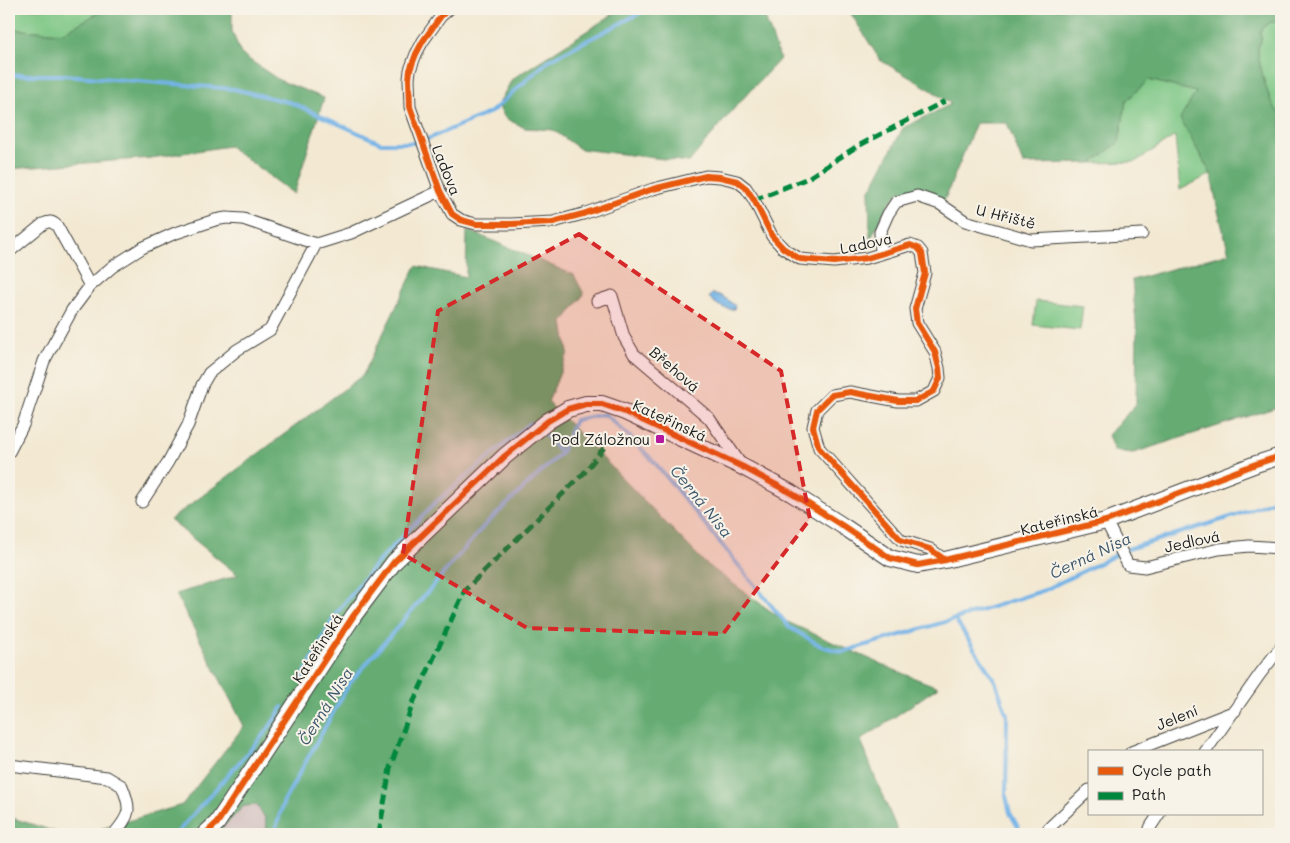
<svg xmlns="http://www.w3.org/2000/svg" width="1290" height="843" viewBox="0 0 1290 843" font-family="Mali,sans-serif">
<rect width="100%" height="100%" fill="#f7f3e8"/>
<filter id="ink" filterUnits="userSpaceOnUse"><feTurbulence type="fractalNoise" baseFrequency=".02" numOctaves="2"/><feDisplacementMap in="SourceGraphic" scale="10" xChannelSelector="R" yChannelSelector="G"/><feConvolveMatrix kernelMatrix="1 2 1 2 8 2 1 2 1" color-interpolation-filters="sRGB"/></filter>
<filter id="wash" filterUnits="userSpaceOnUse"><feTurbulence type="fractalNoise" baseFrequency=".0096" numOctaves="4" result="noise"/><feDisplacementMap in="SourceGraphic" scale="20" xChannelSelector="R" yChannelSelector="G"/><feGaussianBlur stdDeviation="1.12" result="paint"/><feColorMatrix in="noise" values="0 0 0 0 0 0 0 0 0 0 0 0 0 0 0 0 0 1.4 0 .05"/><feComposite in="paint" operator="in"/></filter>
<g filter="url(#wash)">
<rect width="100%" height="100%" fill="#f3e9d3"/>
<path fill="#d1bfbe" d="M258,805L265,818L268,834H216L244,806Z"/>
<path fill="#7cc684" stroke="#4c7150" d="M9,9H106L62,33L9,29Z
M1281,21V114C1269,108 1259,65 1258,51C1258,46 1260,44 1261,40C1261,37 1261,34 1260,32L1269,22Z
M1149,80L1196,92L1181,119L1211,174L1180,190L1175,136L1135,162L1092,163L1119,142L1126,101Z
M1036,301L1083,306L1080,330L1033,325Z"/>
<path fill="#65ab72" stroke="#406447" d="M106,9H232V31L241,54L279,80L324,98L294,194L229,146L151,158L9,169V29L62,33Z
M621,9H762L780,59L737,105L689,162L580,149L553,130L525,128L505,118L498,105L512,79Z
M848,9H1281V21C1269,22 1268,22 1260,32C1261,34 1261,37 1261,40C1260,44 1258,46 1258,51C1259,65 1269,107 1281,114V406L1133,453L1114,451L1108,435L1136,404L1137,333L1132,280L1229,253L1218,211L1211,174L1180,119L1196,92L1149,80L1126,101L1119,142L1092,163L1023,164L1007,123H976L944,201L918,191L899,192L888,205L870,240L869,192L903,128L951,104L931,90L880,60Z
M467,230L574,275L584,294L563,322L568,353L548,402L706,564L783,620L899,672L938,687L861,740L876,780L899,834H268L265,818L257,805L244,806L216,834H83L182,805L244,726L176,594L238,575L170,520L363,375L416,266L466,277Z
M9,817L63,834H9Z"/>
<path fill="#73b3e7" stroke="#486882" d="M712,294C720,293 729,301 735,306L734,309C725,310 714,304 709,297Z"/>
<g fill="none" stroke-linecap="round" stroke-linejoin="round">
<path stroke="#73b3e7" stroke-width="4" d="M9,75H64L234,89L292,103L381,143H418L491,112L549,60L648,9
M543,432L561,453
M955,619L995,681L1007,715L1006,796L1010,813L1022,834
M301,681L335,615L375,565L436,502L529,424L535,423L536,425
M176,834L266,732L283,707
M274,834L284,801L349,684L483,527L561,453L575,420L605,414L630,437L655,463L789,627L821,646L842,652L955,619L1045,590L1128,549L1234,516L1281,498"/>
</g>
</g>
<g filter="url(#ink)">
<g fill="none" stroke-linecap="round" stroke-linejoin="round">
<g stroke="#3c3b37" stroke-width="13">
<path id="street" d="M449,9L441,16L423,41L416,54L410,70L409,79L410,107L440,191L452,214L461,220L476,224H511L553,222L583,214L653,189L706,176L720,177L737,181L746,188L754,200L772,236L783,248L800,259L834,262L867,258L910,245L918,248L922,253L925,273L915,309L917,323L935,352L939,368L940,378L934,391L916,401H898L850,392L832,395L817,410L813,427L819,448L901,540L930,549L945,560
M9,252L43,224C49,221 52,221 57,226L90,286
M881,254L880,232L888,214L896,202L917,196L940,204L965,221L1031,240L1142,234
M597,301L612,296L624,337L634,354L709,418L742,466
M9,452L23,425L44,361L72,310L90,286L112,267L142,248L173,234L215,220L226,218L243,219L316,244L351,233L440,191
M142,502L168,462L188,425L202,385L209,373L237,350L270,330L316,244
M1106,521L1128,565L1145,567L1219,549L1249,546L1281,548
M1131,752L1235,711
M1205,752L1260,674L1281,647
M9,765L107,777L122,786C132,810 130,815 114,834
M1045,834L1049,828L1089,790
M1148,834L1151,826L1159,814"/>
</g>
<g stroke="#3c3b37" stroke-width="18">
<path id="secondary" d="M205,834L217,823L354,615L394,562L505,456L548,421L568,409L586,404H602L625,412L743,467L791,493L843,526L890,558L918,565L945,560L1106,521L1256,464L1281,456"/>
</g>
<use href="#street" stroke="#fff" stroke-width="11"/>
<use href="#secondary" stroke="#fff" stroke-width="16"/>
<path stroke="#00873e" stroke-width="5" stroke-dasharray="10 5" stroke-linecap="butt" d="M754,200L808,178L856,147L945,101
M379,834L390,768L413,703L465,590L584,473L606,445"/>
<g stroke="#f7f3e8" stroke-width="9">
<path id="cycleway" d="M449,9L441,16L423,41L416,54L410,70L409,79L410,107L440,191L452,214L461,220L476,224H511L553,222L583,214L653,189L706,176L720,177L737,181L746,188L754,200L772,236L783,248L800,259L834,262L867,258L910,245L918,248L922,253L925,273L915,309L917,323L935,352L939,368L940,378L934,391L916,401H898L850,392L832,395L817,410L813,427L819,448L901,540L930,549L945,560
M205,834L217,823L354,615L394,562L505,456L548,421L568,409L586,404H602L625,412L743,467L791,493L843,526L890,558L918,565L945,560L1106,521L1256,464L1281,456"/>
</g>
<use href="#cycleway" stroke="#e8590c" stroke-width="6"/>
</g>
</g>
<path fill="#d62828" fill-opacity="0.2" stroke="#d62828" stroke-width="4" stroke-dasharray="10 6" stroke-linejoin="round" d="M579,234L781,371L810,519L723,634L527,628L403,554L438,311Z"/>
<rect fill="#b5179e" stroke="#f7f3e8" stroke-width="2" x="655" y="434" width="10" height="10" rx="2.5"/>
<g text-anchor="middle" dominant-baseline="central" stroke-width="4" stroke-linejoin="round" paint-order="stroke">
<g font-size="15" fill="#1c1c1c" stroke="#f7f3e8">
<text transform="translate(447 170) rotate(68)">Ladova</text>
<text transform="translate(1006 216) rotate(14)">U Hřiště</text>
<text transform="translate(866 243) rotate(-12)">Ladova</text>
<text transform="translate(675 369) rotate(41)">Břehová</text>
<text transform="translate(670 420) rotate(25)">Kateřinská</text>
<text transform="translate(1059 520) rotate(-14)">Kateřinská</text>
<text transform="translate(1192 541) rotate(-12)">Jedlová</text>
<text transform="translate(317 648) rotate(-57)">Kateřinská</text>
<text transform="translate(1177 717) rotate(-22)">Jelení</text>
</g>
<g font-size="15" fill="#1c1c1c" stroke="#f7f3e8" text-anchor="end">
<text x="650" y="439">Pod Záložnou</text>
</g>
<g font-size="16" font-style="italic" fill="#3f586d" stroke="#f7f3e8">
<text transform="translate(702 501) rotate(51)">Černá Nisa</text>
<text transform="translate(1090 555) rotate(-25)">Černá Nisa</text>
<text transform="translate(325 706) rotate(-58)">Černá Nisa</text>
</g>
</g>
<rect width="1290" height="843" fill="none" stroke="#f7f3e8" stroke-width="30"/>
<rect x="1088" y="750" width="175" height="65" fill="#f7f3e8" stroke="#9f9d96"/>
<rect x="1098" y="767" width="25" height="8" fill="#e8590c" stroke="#9f9d96"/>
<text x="1132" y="776" font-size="15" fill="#1c1c1c">Cycle path</text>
<rect x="1098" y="792" width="25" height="8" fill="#00873e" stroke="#9f9d96"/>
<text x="1132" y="800" font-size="15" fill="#1c1c1c">Path</text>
</svg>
